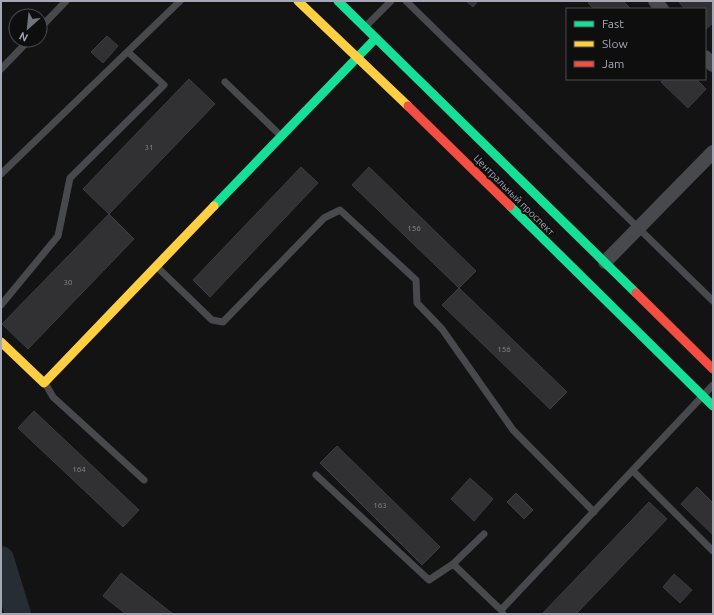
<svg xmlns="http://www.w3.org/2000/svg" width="714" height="615" viewBox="0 0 714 615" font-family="Ubuntu,sans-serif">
<rect width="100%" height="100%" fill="#131314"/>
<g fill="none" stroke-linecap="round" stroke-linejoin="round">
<path stroke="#272d35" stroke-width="26" d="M1,559L18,614"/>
</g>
<path fill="#313133" stroke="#3c3d40" d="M466,1H478L473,7Z
M591,1H623L631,9H594L588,3Z
M678,1H713V23L705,30V9H685Z
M107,36L118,46L103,63L91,52Z
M189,79L215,104L109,214L83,189Z
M664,79H696L706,89L688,108L661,82Z
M301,167L318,183L210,297L193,280Z
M369,167L476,271L459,288L352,185Z
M109,214L134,239L28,349L2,324Z
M459,288L567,392L550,409L442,305Z
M34,411L139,510L123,527L18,428Z
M337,446L440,547L422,565L320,463Z
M470,478L493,499L474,521L451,499Z
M697,487L713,503V535L681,504Z
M516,493L533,510L524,519L507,502Z
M649,502L667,519L576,614H542Z
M121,573L173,614H126L103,596Z
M674,574L692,590L680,603L663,587Z"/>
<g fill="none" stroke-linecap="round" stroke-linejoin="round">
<path stroke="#48494c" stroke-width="7" d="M406,1L713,301
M365,27L391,1
M40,28L66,1
M1,69L29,40
M225,82L281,136
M1,174L180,1
M156,266L212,320L223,322L324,218L340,210L416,280L417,303L442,329L513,430L594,512
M1,305L58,236L70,178L164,85L128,52
M45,383L53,397L144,480
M633,471L713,551
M316,475L429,580L453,564L501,610
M453,564L484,534
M503,614L501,610L713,385"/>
<path stroke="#48494c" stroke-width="14" d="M655,1L662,9
M705,57L713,65
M605,262L713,152"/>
<path stroke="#16e098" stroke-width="9" d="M338,1L636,293
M214,206L375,39
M510,206L713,406"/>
<path stroke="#ffcf43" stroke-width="9" d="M298,1L408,106
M1,342L44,383L214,206"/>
<path stroke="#f24e42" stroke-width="9" d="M408,106L510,206
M636,293L713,369"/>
</g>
<g text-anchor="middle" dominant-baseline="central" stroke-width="4" stroke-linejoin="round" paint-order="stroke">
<g font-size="8" fill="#878a94">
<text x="149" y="147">31</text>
<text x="414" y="228">156</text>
<text x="68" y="282">30</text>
<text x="504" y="349">156</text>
<text x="79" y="469">164</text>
<text x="380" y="505">163</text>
</g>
<g font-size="10" fill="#a4a8b5" stroke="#0e0e0f">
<text transform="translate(514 195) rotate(45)">Центральный проспект</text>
</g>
</g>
<rect width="714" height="615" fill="none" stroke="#a4a8b5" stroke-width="4"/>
<rect x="566" y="8" width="140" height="72" fill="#0e0e0f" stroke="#4a4c51"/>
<rect x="574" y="21" width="20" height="6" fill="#16e098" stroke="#4a4c51"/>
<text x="602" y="28" font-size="12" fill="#a4a8b5">Fast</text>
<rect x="574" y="41" width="20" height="6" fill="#ffcf43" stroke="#4a4c51"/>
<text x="602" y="48" font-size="12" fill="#a4a8b5">Slow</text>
<rect x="574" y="61" width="20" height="6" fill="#f24e42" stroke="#4a4c51"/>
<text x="602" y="68" font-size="12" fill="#a4a8b5">Jam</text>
<g transform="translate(28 28) rotate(207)"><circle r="19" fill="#0e0e0f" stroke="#4a4c51"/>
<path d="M0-3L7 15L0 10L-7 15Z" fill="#71747d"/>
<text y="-6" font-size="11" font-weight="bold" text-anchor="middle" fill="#a4a8b5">N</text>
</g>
</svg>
